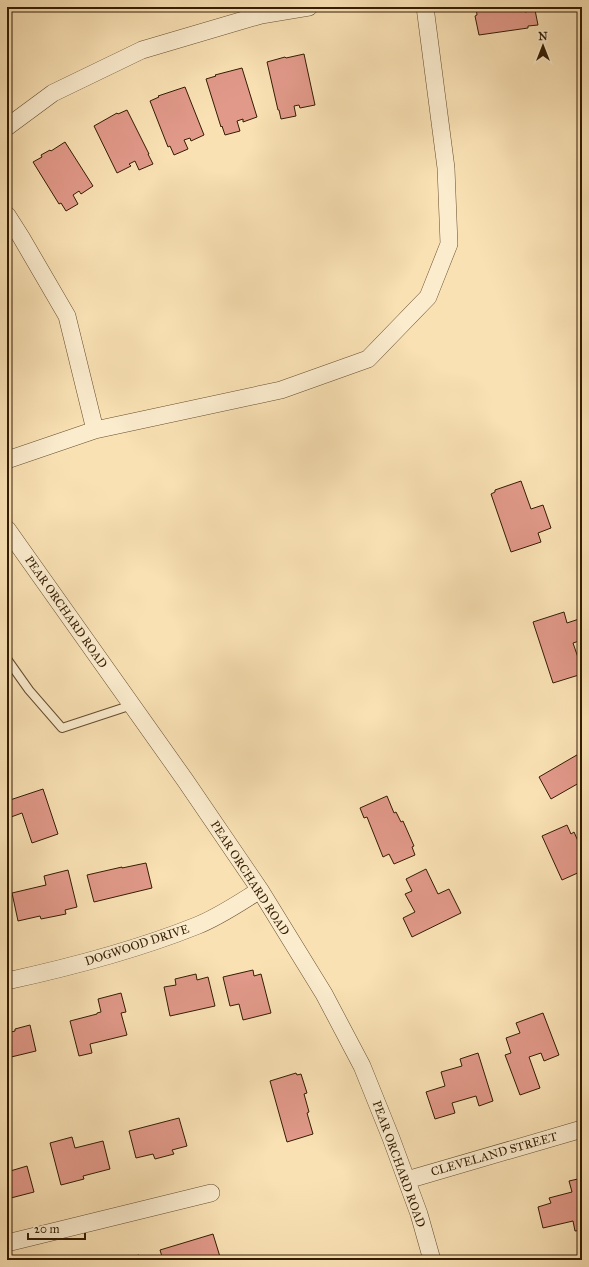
<svg xmlns="http://www.w3.org/2000/svg" width="589" height="1267" viewBox="0 0 589 1267" font-family="'IM FELL Great Primer',serif">
<rect width="100%" height="100%" fill="#f9e1b4"/>
<filter id="stains"><feTurbulence type="fractalNoise" baseFrequency=".005" numOctaves="4"/><feColorMatrix values="0 0 0 0 .2 0 0 0 0 .09 0 0 0 0 .02 0 0 0 .5 -.17"/></filter>
<radialGradient id="worn" r=".72"><stop offset=".6" stop-color="#630" stop-opacity="0"/><stop offset="1" stop-color="#630" stop-opacity=".3"/></radialGradient>
<path fill="#e19989" stroke="#341c02" d="M476,7H525V12L535,10L538,25L528,26V28L479,35L475,16L477,15Z
M304,54L315,105L300,108L299,105L294,106L296,116L281,119L279,110H278L267,62L285,57L286,58Z
M242,68L257,117L243,122V119L237,121L240,131L225,135L222,126L221,127L206,79L216,76L215,75Z
M185,87L204,135L191,141L190,138L184,140L188,149L174,155L170,146L168,147L150,101L159,97L158,96Z
M127,110L149,154H148L153,164L139,170L135,161L129,164L131,166L117,173L94,126L117,113L118,114Z
M65,142L93,186L81,194L79,191L73,195L78,204L66,211L61,203L59,204L33,162L42,157L41,155L50,150L51,151Z
M521,481L531,509L543,505L551,528L538,533L541,542L511,552L491,494L495,492V490Z
M564,612L567,623L579,619L582,629V640L573,643L582,669V674L553,683L533,622Z
M582,752V778L578,781L579,783L551,799L539,777Z
M43,789L58,834L32,843L22,813L11,817L7,801Z
M387,796L394,813L396,812L401,822L403,821L414,846L412,847L415,855L394,864L389,854L383,857L367,817L364,818L360,808Z
M567,825L571,834L574,832L582,850V871L562,880L542,836Z
M146,863L152,888L94,902L87,875L122,867V868Z
M426,869L438,894L449,889L461,913L412,937L403,918L415,912L405,894L412,891L406,879Z
M68,870L77,907L65,910L66,914L41,919L40,916L18,921L12,893L46,885L44,876Z
M253,970L254,976L261,974L271,1013L243,1020L239,1004L230,1006L223,977Z
M196,974L197,980L208,977L215,1006L170,1016L164,987L176,985L175,979Z
M121,993L126,1012L121,1013L127,1035L90,1044L92,1053L79,1056L70,1021L97,1014V1013L101,1012L98,999Z
M543,1013L559,1055L544,1061L541,1053L529,1057L540,1088L520,1095L505,1055L511,1053L506,1038L520,1033L516,1023Z
M30,1025L36,1051L7,1058V1033L15,1031V1029Z
M478,1053L493,1101L479,1106L476,1096L452,1103L455,1113L435,1119L426,1092L445,1086L441,1072L462,1066L460,1059Z
M296,1073L297,1075L301,1074L307,1093L304,1094L309,1112L307,1113L313,1134L287,1142L270,1081Z
M179,1118L187,1146L172,1150L174,1154L155,1159L153,1154L136,1158L129,1131Z
M72,1137L75,1148L103,1141L110,1169L83,1176L84,1179L61,1185L50,1143Z
M27,1166L34,1192L7,1199V1172Z
M582,1178V1230L575,1231L573,1221L543,1228L538,1207L551,1203L549,1198L572,1192L569,1181Z
M213,1234L221,1260H163L160,1250Z
M139,1255L141,1260H119Z"/>
<g fill="none" stroke-linecap="round" stroke-linejoin="round">
<g stroke="#654d2e" stroke-width="10">
<path id="lane" d="M7,659L29,690L62,728L132,705"/>
</g>
<g stroke="#654d2e" stroke-width="18">
<path id="street" d="M7,127L53,93L142,50L261,15L309,7
M7,215L21,237L67,316L95,430L7,460
M95,430L281,390L368,359L428,297L449,244L446,168L425,7
M7,529L185,780L260,890L324,994L362,1066L391,1138L419,1214L432,1260
M7,981C71,967 136,950 196,926C219,917 239,903 260,890
M407,1180L582,1129
M7,1243L211,1193"/>
</g>
<use href="#lane" stroke="#fbecce" stroke-width="8"/>
<use href="#street" stroke="#fbecce" stroke-width="17"/>
</g>
<g text-anchor="middle" dominant-baseline="central" stroke-width="3.5" stroke-linejoin="round" paint-order="stroke">
<g font-size="12" fill="#341c02" stroke="#fbecce">
<text transform="translate(66 612) rotate(55)">PEAR ORCHARD ROAD</text>
<text transform="translate(250 878) rotate(57)">PEAR ORCHARD ROAD</text>
<text transform="translate(137 945) rotate(-18)">DOGWOOD DRIVE</text>
<text transform="translate(494 1154) rotate(-16)">CLEVELAND STREET</text>
<text transform="translate(399 1164) rotate(70)">PEAR ORCHARD ROAD</text>
</g>
</g>
<rect width="589" height="1267" fill="none" stroke="#f9e1b4" stroke-width="24"/>
<rect x="8" y="8" width="573" height="1251" fill="none" stroke="#341c02" stroke-width="2"/>
<rect x="12" y="12" width="565" height="1243" fill="none" stroke="#341c02"/>
<g transform="translate(543 46)" stroke="#fbecce" stroke-width="3" paint-order="stroke">
<path d="M0-3L7 15L0 10L-7 15Z" fill="#341c02"/>
<text y="-6" font-size="11" font-weight="bold" text-anchor="middle" fill="#341c02">N</text>
</g>
<path d="M28 1233v6h57v-6" fill="none" stroke="#341c02" stroke-width="2"/>
<text x="34" y="1233" font-size="12" fill="#341c02" stroke="#fbecce" stroke-width="3" paint-order="stroke">20 m</text>
<rect width="100%" height="100%" filter="url(#stains)"/>
<rect width="100%" height="100%" fill="url(#worn)"/>
</svg>
